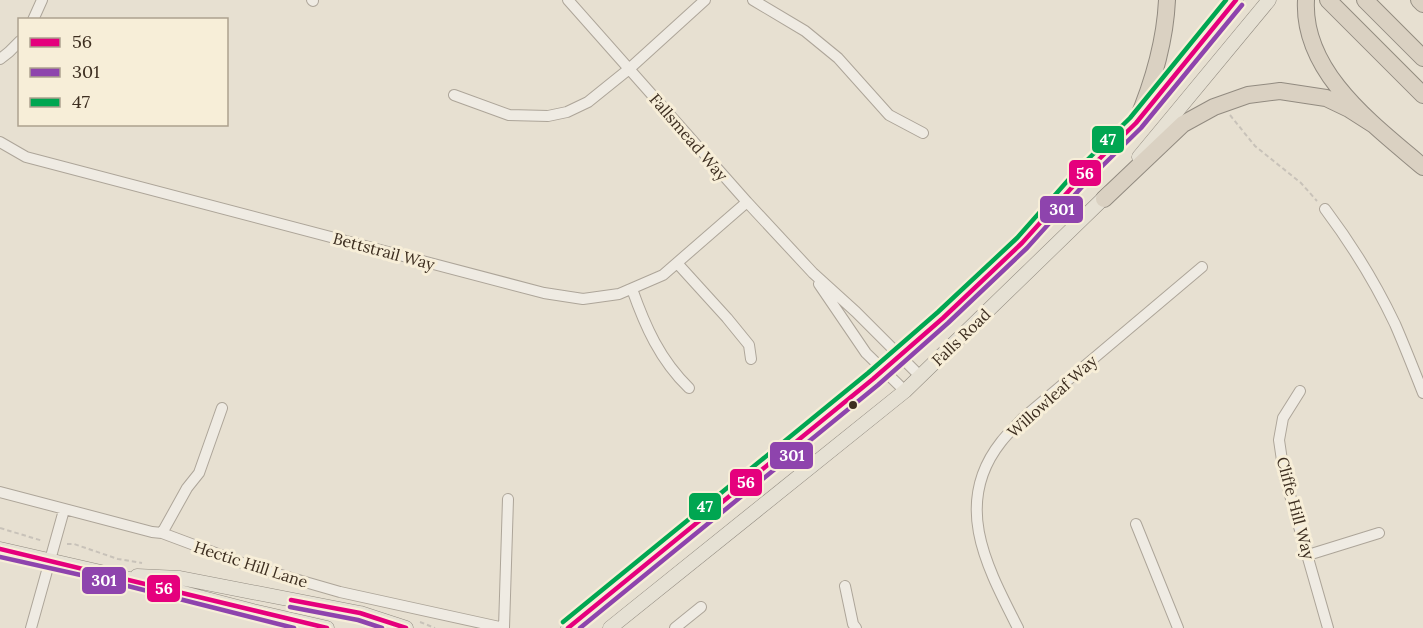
<svg xmlns="http://www.w3.org/2000/svg" width="1423" height="628" viewBox="0 0 1423 628" font-family="Lora,serif">
<rect width="100%" height="100%" fill="#e7e0d1"/>
<g fill="none" stroke-linecap="round" stroke-linejoin="round">
<g stroke="#ada599" stroke-width="12">
<path id="minor" d="M312,0L313,1
M568,0L747,202L813,273L856,312L920,376
M753,0L805,31L838,58L889,115L923,133
M33,20L42,0
M0,59L9,52L20,41
M454,95L509,115L548,116L567,112L588,102L629,69L705,0
M0,142L26,157L544,293L583,299L619,294L663,275L747,202
M1325,209C1352,245 1376,284 1395,324C1405,347 1414,370 1423,393
M677,263L727,318L749,345L751,359
M819,284L866,353L905,391
M632,289C645,326 660,360 689,388
M1300,391L1283,418L1279,440L1284,474L1328,628
M0,492L152,532L162,533L253,567L340,592L504,628L508,499
M1136,524L1178,628
M162,533L187,488L199,473L222,408
M1308,555L1379,533
M845,586L853,624L856,628
M31,628L64,510
M675,628L701,607
M1018,628C987,567 952,504 1001,442C1008,433 1016,426 1023,418L1202,267"/>
</g>
<g stroke="#928b80" stroke-width="15">
<path id="major" d="M1139,157L1269,0
M0,549L114,575L253,611L327,628
M137,576L180,578L360,613L406,628
M568,628L873,379L943,318L1022,243L1084,174L1136,123L1236,0
M610,628L905,391L1110,192"/>
</g>
<g stroke="#928b80" stroke-width="18">
<path id="highway" d="M1306,0C1302,73 1374,125 1423,167
M1328,0L1423,95
M1365,0L1423,58
M1419,0L1423,4
M1136,123C1153,83 1165,43 1167,0
M1104,199L1183,124L1214,107L1248,95L1280,91L1326,98L1349,109L1374,125"/>
</g>
<path stroke="#c8c2b9" stroke-width="2" stroke-dasharray="4.5 3" stroke-linecap="butt" d="M1230,115L1255,146L1301,183L1317,201
M0,528L43,541
M67,544H74L118,559L142,563
M420,622L435,628"/>
<use href="#minor" stroke="#efebe3" stroke-width="10"/>
<use href="#major" stroke="#e6e1d4" stroke-width="14"/>
<use href="#highway" stroke="#dad1c2" stroke-width="16"/>
<g stroke="#f7eed8" stroke-width="9">
<path id="bus-1" d="M0,549L327,628
M291,600L360,613L406,628
M568,628L873,379L943,318L1022,243L1084,174L1136,123L1236,0"/>
</g>
<g stroke="#f7eed8" stroke-width="9">
<path id="bus-2" d="M0,557L112,582L294,628
M290,607L358,620L382,628
M580,628L878,385L948,323L1027,248L1089,179L1141,128L1242,5"/>
</g>
<g stroke="#f7eed8" stroke-width="9">
<path id="bus-3" d="M563,622L868,373L938,312L1017,238L1078,169L1130,118L1226,0"/>
</g>
<use href="#bus-1" stroke="#e5007d" stroke-width="4.5"/>
<use href="#bus-2" stroke="#8e44ad" stroke-width="4.5"/>
<use href="#bus-3" stroke="#00a651" stroke-width="4.5"/>
</g>
<circle fill="#3d2e20" stroke="#f7eed8" stroke-width="2" cx="853" cy="405" r="5"/>
<g text-anchor="middle" dominant-baseline="central" stroke-width="6" stroke-linejoin="round" paint-order="stroke">
<g font-size="16" fill="#3d2e20" stroke="#f7eed8">
<text transform="translate(689 137) rotate(49)">Fallsmead Way</text>
<text transform="translate(384 251) rotate(15)">Bettstrail Way</text>
<text transform="translate(961 337) rotate(-44)">Falls Road</text>
<text transform="translate(1052 396) rotate(-42)">Willowleaf Way</text>
<text transform="translate(1296 508) rotate(75)">Cliffe Hill Way</text>
<text transform="translate(251 564) rotate(18)">Hectic Hill Lane</text>
</g>
</g>
<g stroke="#f7eed8" stroke-width="2">
<rect x="1091" y="125" width="34" height="29" rx="6" fill="#00a651"/>
<rect x="1068" y="159" width="34" height="28" rx="6" fill="#e5007d"/>
<rect x="1039" y="195" width="45" height="29" rx="6" fill="#8e44ad"/>
<rect x="769" y="441" width="45" height="29" rx="6" fill="#8e44ad"/>
<rect x="729" y="468" width="34" height="29" rx="6" fill="#e5007d"/>
<rect x="688" y="492" width="34" height="29" rx="6" fill="#00a651"/>
<rect x="81" y="566" width="46" height="29" rx="6" fill="#8e44ad"/>
<rect x="146" y="574" width="35" height="29" rx="6" fill="#e5007d"/>
</g>
<g font-size="16" text-anchor="middle" font-weight="bold" fill="#fff">
<text x="1108" y="145">47</text>
<text x="1085" y="179">56</text>
<text x="1062" y="215">301</text>
<text x="792" y="461">301</text>
<text x="746" y="488">56</text>
<text x="705" y="512">47</text>
<text x="104" y="586">301</text>
<text x="164" y="594">56</text>
</g>
<rect x="18" y="18" width="210" height="108" fill="#f7eed8" stroke="#ada18e" stroke-width="1.5"/>
<rect x="30" y="38" width="30" height="9" fill="#e5007d" stroke="#ada18e" stroke-width="1.5"/>
<text x="72" y="48" font-size="18" fill="#3d2e20">56</text>
<rect x="30" y="68" width="30" height="9" fill="#8e44ad" stroke="#ada18e" stroke-width="1.5"/>
<text x="72" y="78" font-size="18" fill="#3d2e20">301</text>
<rect x="30" y="98" width="30" height="9" fill="#00a651" stroke="#ada18e" stroke-width="1.5"/>
<text x="72" y="108" font-size="18" fill="#3d2e20">47</text>
</svg>
